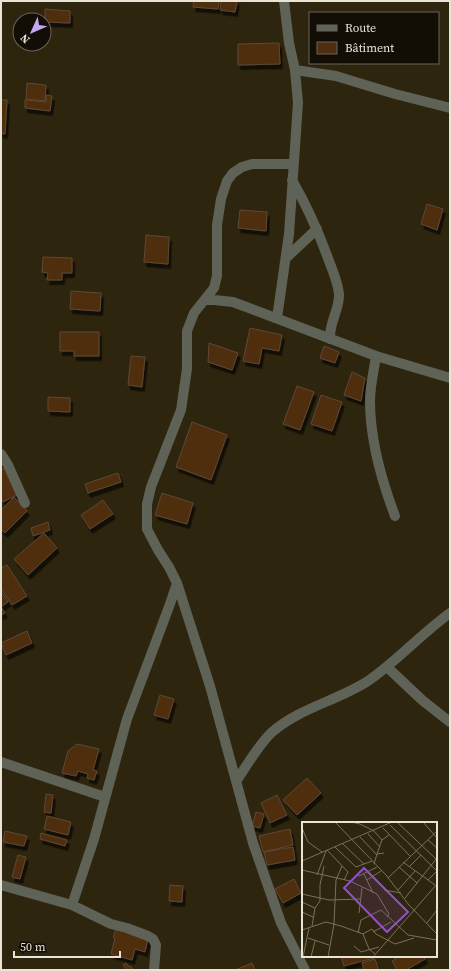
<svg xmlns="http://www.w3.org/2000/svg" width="451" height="971" viewBox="0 0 451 971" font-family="'Source Serif 4',serif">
<defs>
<filter id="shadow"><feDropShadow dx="2.5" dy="4.5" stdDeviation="0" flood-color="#0009"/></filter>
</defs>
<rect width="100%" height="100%" fill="#2e250e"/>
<path fill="#4f2d0f" stroke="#5d4838" filter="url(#shadow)" d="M194,1H219L218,9L193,7Z
M221,1H237L235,12L220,10Z
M45,9L70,11V23L45,22Z
M279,43L280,64L238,65V44Z
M27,83L46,85L45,101L26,99Z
M46,95L52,96L50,111L25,108V100L46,102Z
M1,100H7L5,134L1,133Z
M427,204L443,209L437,230L421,224Z
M240,210L267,212L266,231L238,228Z
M146,235L169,237L168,264L144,262Z
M43,257L72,258V273H62V280H47L48,273L42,272Z
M71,291L101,293L100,311L70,309Z
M250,328L282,335L279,351L262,348L259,364L243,361Z
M60,332H99V356H74V351H60Z
M209,343L238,353L232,370L208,362Z
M324,346L339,352L335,363L320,358Z
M131,356L145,357L142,387L128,385Z
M352,372L365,378L361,401L344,395Z
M297,386L314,392L300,430L283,424Z
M321,395L342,402L332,431L311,424Z
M48,397L70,398V412L48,411Z
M192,422L227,435L211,480L176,467Z
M6,467L19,494L3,502L1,497V470Z
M118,473L121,482L88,493L85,484Z
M162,493L193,503L187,524L155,515Z
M14,497L27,511L5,533L1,529V510Z
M103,500L113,514L90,529L81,515Z
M48,522L50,530L33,536L31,528Z
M44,533L57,548L28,575L14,559Z
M7,565L27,596L12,605L1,588V568Z
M1,591L8,602L1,607Z
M1,607L5,613L1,615Z
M27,631L32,643L6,655L1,643Z
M160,695L174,699L168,719L154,715Z
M77,744L99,749L93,770L97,771L94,780L87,778L88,774L78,771L76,776L62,773L68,751Z
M307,778L321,793L297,815L283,800Z
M46,794L53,795L51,813L44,812Z
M277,795L287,815L270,823L261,803Z
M256,812L264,814L260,828L252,826Z
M47,816L71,822L68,835L44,829Z
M290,829L293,845L263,852L259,836Z
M5,831L27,836L24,846L3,842Z
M41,833L67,840L65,846L40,839Z
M293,847L295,860L267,865L264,852Z
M18,855L26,857L20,879L12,877Z
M294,879L301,893L283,903L275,889Z
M170,885L183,886L182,902L169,901Z
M116,929L148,939L145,952L135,949L132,960L111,954L115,938L113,937Z
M341,956H374V958L344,966Z
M400,956H424L425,959L406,970H397L392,961Z
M375,959L379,970H364L362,963Z
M126,963L129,967L130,966L134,970H125L126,969L123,965Z
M252,963L255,970H235Z"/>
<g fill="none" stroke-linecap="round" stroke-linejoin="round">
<path stroke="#5f6257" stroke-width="10" d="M295,70L336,76L395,94L450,108
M293,164H252L242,167L233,173L227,181L221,199L217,225V276L214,288L194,313L187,331V369L181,410L151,487L147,504V529L158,550L169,567L177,583L210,686L253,843L281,923L305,970
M292,180C307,206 319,233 329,261C333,271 338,283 339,294C340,309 329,322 330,339
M286,258L317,229
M205,300H214L233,302L376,356L450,378
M277,318L289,234L298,103L295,70L289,43L284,1
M376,356C374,370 370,386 370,401C370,441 381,479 395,516
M1,454L8,465L25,503
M387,667L422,700L450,722
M1,762L105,797
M237,780C247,765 258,746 271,733C299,708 337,701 368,681C397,661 421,634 450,613
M1,885L72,905L111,924L127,928L148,936L153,939L156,945L154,970
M72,905L94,839L127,719L170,604L177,583"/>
</g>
<g transform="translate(302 822)">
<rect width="135" height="135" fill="#2e250e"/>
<path fill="none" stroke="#79715e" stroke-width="1" d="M33,0L84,53L107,83L135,112M49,0L58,2L72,9L80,18M95,0L134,37M121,0L135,16M88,3L135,49M0,6L6,20L20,30M81,6L108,34M66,12L78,25M58,15L75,33M126,18L135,26M41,22L62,42M33,25L54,45L70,39M25,28L46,50L42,58M75,32L80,18L87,13M0,39L90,0M101,40L133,63M72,42L75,32L82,31M97,45L115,61M107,45L119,33M0,48L48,59L75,72L87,92L85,95M55,52L57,54L75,45M62,52L71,71M15,53L24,29M86,56L135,9M65,58L79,49M126,58L135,49M82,68L99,71M96,68L113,49M0,72L27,78L58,77M103,76L135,36M0,80L13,86M79,88L106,113L135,118M0,90L11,95M57,91L60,66M125,101L135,88M10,104L13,86L18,79V63L22,44M0,108L24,100L39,104L61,112L67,127L73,132M71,110L89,100M56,111L59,98L79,88M61,112L70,107L74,112L93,122L112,116M6,116L27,123M52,124L59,130L77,125M1,135L7,106M9,135L13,119M26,135L32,102L34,58L40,44M71,135L135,62"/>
<path fill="#9151c4" fill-opacity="0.15" stroke="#9151c4" stroke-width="2" d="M62,46L106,90L85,110L42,66Z"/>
<rect width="135" height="135" fill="none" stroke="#eae4d7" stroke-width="2"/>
</g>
<rect width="451" height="971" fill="none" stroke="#eae4d7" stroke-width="4"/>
<rect x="309" y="12" width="130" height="52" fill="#120e06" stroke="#68645a"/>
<rect x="317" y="25" width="20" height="6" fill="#5f6257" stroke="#68645a"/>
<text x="345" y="32" font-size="12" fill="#eae4d7">Route</text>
<rect x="317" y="42" width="20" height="12" fill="#4f2d0f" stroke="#68645a"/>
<text x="345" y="52" font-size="12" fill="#eae4d7">Bâtiment</text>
<g transform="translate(32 32) rotate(225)"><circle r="19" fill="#120e06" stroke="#68645a"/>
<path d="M0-3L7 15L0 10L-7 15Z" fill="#c3a7f2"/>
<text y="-6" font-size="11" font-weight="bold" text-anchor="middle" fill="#eae4d7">N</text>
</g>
<path d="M14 951v6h106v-6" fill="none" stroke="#eae4d7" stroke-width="2"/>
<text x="20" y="951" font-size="12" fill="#eae4d7" stroke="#120e06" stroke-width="3" paint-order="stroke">50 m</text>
</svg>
